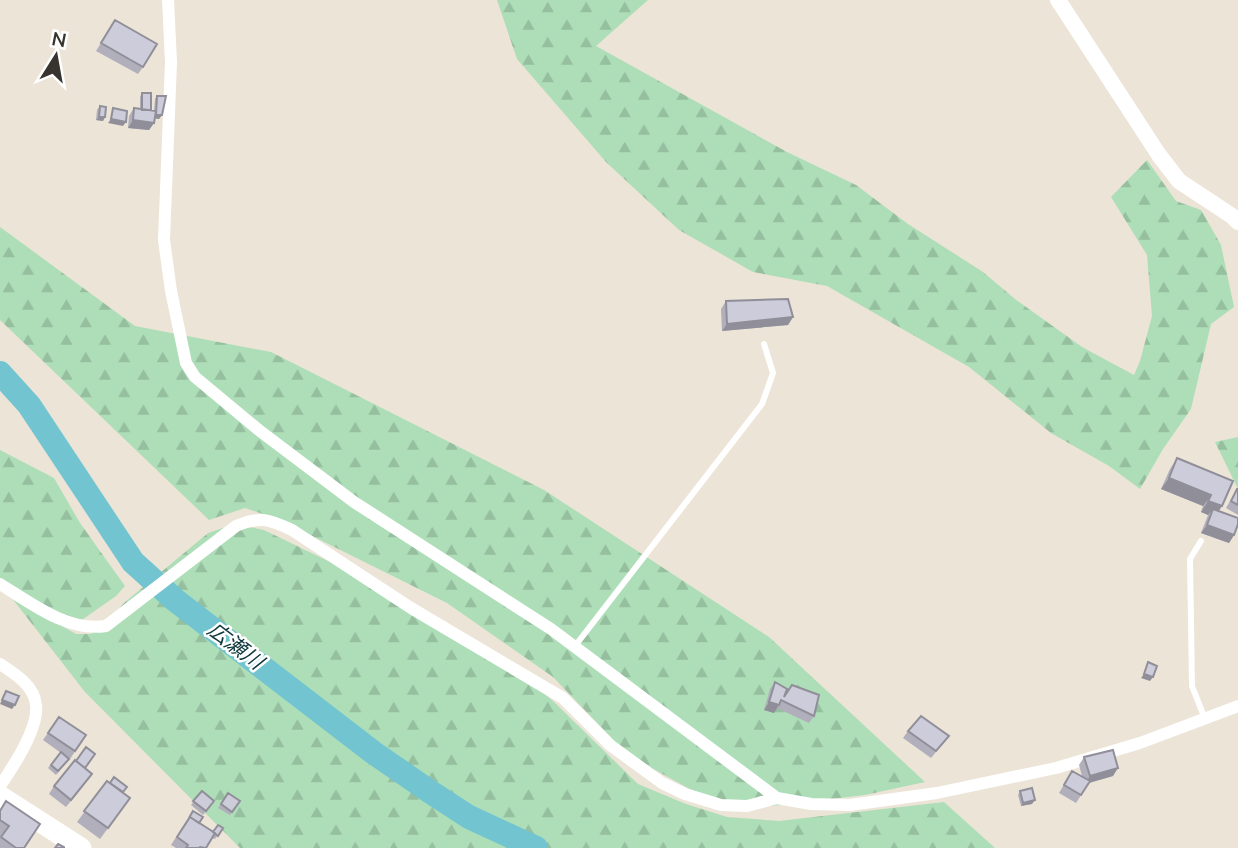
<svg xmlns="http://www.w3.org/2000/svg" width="1238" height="848" viewBox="0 0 1238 848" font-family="Mulish,'Noto Sans JP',sans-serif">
<defs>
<pattern id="forest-firs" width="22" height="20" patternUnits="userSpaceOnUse" patternTransform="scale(1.75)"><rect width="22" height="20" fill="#addeb8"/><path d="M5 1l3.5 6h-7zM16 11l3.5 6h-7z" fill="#95bf9e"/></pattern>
</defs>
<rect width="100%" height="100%" fill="#ece4d7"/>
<path fill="url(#forest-firs)" d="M497,0H648L596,46L787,152L856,185L908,224L983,272L1015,299L1082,347L1134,375L1140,361L1152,316L1147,255L1111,197L1147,160L1176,201L1201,210L1221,245L1234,307L1211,324L1191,409L1163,449L1140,489L1109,466L1051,433L969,367L827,286L753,272L679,230L606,162L517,59Z
M0,227L135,326L271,352L544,490L769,637L925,782L865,795L770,806L706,798L628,755L553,677L447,603L280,520L245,508L209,520L0,320Z
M1238,437V489L1215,442Z
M0,450L54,478L80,523L125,586L116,596L79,622L34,601L0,578Z
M235,524L264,530L357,575L513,669L552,700L638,784L686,804L727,817L779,821L944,802L995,848H240L85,692L11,597L76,634H91L108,621L124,603L208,533Z"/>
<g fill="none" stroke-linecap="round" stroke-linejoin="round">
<path stroke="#72c5d0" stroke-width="24" d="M0,373L29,405L133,562L175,600L374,753L429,791L469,817L536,848"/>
<path stroke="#fff" stroke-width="6" d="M1201,541L1190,559L1192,686L1205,719
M575,646L762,404L773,373L764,344"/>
<path stroke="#fff" stroke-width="12" d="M168,0L171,62L164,240L171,291L186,363L195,377L260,431L354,502L551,629L777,798
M0,584C31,603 67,632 106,626L236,526C260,516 269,519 292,530L411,608L563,698L610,745L662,783L685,794L721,805L747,806L777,798L811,804L850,805L937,793L1056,768L1140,743L1238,706
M0,664C15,674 34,685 36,705C39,728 13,767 0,786"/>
<path stroke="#fff" stroke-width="16" d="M1058,0L1159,155L1179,181L1232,216L1238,222"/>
<path stroke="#fff" stroke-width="21" d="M0,796L81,848"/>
</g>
<path fill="#b0afbb" d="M115,20L143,67L138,74L96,51Z
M142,93L150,110L154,111L155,99L157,96L162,115L159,119L155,118L154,123L149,130L128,128L129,116L134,108L140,109V97Z
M100,106L105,117L103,121L96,120L97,110Z
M726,301L793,317L788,325L722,331L721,309Z
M1177,458L1233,481L1219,511L1234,535L1229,543L1201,533L1208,515L1201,512L1203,506L1161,489L1170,469Z
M1237,489H1238V515L1226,508Z
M775,682L784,697L814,716L809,723L777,708L774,713L764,710L770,689Z
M59,717L86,735L70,759L64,755L69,759L56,775L48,768L61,753L43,740Z
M908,731L949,736L931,758L903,738Z
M1084,757L1113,776L1089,783L1076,803L1059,793L1072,771L1082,776L1079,765Z
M85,768L87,781L66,807L49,794L54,786Z
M107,781L130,798L100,839L77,822Z
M202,791L214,801L203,815L191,805Z
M1020,791L1032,804L1021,806L1018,795Z
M228,793L240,801L230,815L218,808Z
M0,810L24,848H0V838L1,837L0,836Z
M193,811L199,823L213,832L223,828L215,839L212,838L206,848H176L171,845Z"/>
<path fill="#908f99" d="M156,115H162L159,119L153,118Z
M99,117H105L103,121L96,120Z
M111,119L126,122L123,126L108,123Z
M133,120L154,123L149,130L128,128Z
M793,317L788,325L722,331L727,324Z
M1169,478L1211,495L1203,506L1161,489Z
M1208,501L1222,506L1215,517L1213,509L1208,515L1201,512Z
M1207,525L1234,535L1229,543L1201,533Z
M1144,674L1153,677L1150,681L1141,678Z
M2,700L15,705L12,709L0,704Z
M769,702L779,705L774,713L764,710Z
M1118,768L1113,776L1085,784L1090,776Z
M1035,800L1032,804L1021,806L1023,803Z"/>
<path fill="#cdccda" stroke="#908f99" stroke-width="2" d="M115,20L157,44L143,67L101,43Z
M142,93H151V110H142Z
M157,96H166L162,115H156Z
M100,106L106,107L105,117H99Z
M113,108L127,111L126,122L111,119Z
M134,108L156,111L154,123L133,120Z
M788,299L793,317L727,324L726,301Z
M1177,458L1233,481L1222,506L1208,501L1211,495L1169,478Z
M1237,489H1238V505L1231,501Z
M1213,509L1238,518V524L1234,535L1207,525Z
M1148,662L1157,666L1153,677L1144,674Z
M775,682L787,689L784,697L792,685L819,695L814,716L781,700L779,705L769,702Z
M6,691L19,696L15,705L2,700Z
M921,716L949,736L936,751L908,731Z
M59,717L86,735L75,751L48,733Z
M86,747L95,754L85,768L76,761Z
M1113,750L1118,768L1090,776L1084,757Z
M61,752L69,759L58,771L51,765Z
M75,760L92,774L71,800L54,786Z
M1072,771L1090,781L1081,795L1064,785Z
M114,777L127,787L123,792L110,783Z
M107,781L130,798L108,828L84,811Z
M1032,788L1035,800L1023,803L1020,791Z
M202,791L214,801L206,811L193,801Z
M228,793L240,801L232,812L221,804Z
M6,801L40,824L24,848H16L1,837L9,826L0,820V811Z
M193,811L203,817L199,823L190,817L189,818Z
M190,817L215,833L206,848L200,847L199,848H186L188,845L177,837Z
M218,825L223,828L218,836L213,832Z
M58,844L64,847V848H55Z"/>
<g text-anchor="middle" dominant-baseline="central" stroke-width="5" stroke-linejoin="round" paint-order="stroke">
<g font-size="21" font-style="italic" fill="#0f383d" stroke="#fff">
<text transform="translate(236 645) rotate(37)">広瀬川</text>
</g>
</g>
<g transform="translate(56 56) rotate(11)" stroke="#ffffff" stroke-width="5" paint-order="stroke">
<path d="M0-5L12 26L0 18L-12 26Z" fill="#37342f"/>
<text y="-10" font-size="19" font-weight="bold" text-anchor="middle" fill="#37342f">N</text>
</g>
</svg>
